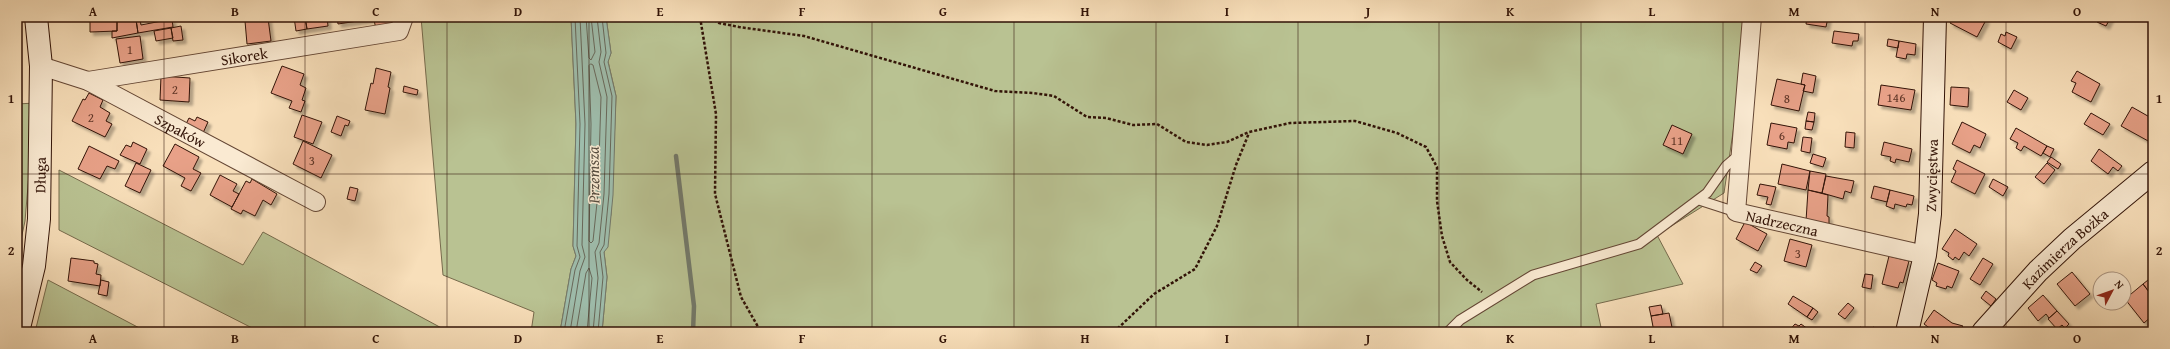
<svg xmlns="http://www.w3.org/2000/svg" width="2170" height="349" viewBox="0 0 2170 349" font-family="'Gentium Book Plus',serif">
<defs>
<filter id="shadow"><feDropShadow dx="3.5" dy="3.5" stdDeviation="1" flood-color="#0004"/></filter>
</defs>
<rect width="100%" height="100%" fill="#f8dfba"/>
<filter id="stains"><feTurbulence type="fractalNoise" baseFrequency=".005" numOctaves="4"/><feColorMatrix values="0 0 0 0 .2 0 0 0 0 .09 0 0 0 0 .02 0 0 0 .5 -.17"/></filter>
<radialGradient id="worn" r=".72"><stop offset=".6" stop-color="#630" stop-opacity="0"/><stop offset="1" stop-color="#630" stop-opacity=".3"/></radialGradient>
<path fill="#b9c292" stroke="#766a4c" d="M421,17H571L576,124L573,246L576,256L571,269L560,332H531L534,312L443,275Z
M606,17H1750L1724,193L1657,235L1683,284L1596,304L1602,332H602L607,277L604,252L611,214L616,96L608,61L611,53Z
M35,103L25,221L17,258V104Z
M59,170L243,265L263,232L449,332H260L59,230Z
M48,280L147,332H35Z"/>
<path fill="#9ebdac" stroke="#73796a" d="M571,17H606L611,53L608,62L616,96L613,195L608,247L604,252L607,277L602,332H560L571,269L576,256L573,246L576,124Z"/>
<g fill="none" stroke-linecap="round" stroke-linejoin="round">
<path stroke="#68685a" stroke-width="1" d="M586,17L589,58L591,60L595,52L591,17
M591,64L593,65L601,97L598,193L593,241L591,243L589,241L591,124L589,66Z
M564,332L575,270L580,257L577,246L580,124L575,17
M570,332L580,271L585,257L582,245L585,124L580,17
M576,332L586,273L589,268L592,278L587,332
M593,332L598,278L595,252L599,243L604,194L607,97L599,62L601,52L597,17
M598,332L603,277L600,252L604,245L609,194L612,96L604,62L606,53L602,17"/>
<path stroke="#73796a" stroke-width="4.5" d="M676,156L694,306L693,332"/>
</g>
<path fill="#e8a188" stroke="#321307" filter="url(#shadow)" d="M90,17H117V31L90,32Z
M294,17H305L307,29L296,31Z
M305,17H327L328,26L307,29Z
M337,17H370L371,19L338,24Z
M376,17H395L397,26L376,29L374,20H376Z
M1807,17H1828L1826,27L1806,24Z
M1953,17H1980L1986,20L1977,37L1950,23Z
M2095,17H2111L2106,26L2097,22Z
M268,18L271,41L247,44L245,21Z
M136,19L138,33L112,38V31H117V21Z
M172,19L173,27L138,33L136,20H140L141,25Z
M181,26L183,40L173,41L171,28Z
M171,28L173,38L156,41L154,31Z
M1834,31L1859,34L1858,41H1853L1852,46L1832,43Z
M2006,32L2017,37L2011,49L1998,42L2001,34L2005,36Z
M140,36L143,59L120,63L116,39Z
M1888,39L1899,41L1898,48L1887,46Z
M1899,41L1916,44L1915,55L1907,54L1906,59L1896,57Z
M282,66L304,74L300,85L306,88L302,100L305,101L301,112L289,108L292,101L271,93Z
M376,68L391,72L388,87L390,88L385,114L365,110L371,83L373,84Z
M2077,71L2100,84L2091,102L2072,92L2076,83L2071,81Z
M1803,73L1816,76L1813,93L1803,91L1805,85L1801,84Z
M161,76L190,78L189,102L160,100Z
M1777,79L1805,85L1799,111L1771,105Z
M1881,85L1915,90L1911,110L1878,105Z
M404,86L418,90L417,95L403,92Z
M1951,87L1969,88L1968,107L1950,105Z
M2014,90L2028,98L2021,110L2007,102Z
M89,93L103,100L100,107L110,113L106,121L112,124L105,137L72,121L83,99L85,100Z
M2132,107L2153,119V137L2150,142L2121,126Z
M1808,112L1815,113L1814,122L1806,121Z
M2091,113L2110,124L2103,135L2084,124Z
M302,115L322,122L313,144L294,137Z
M337,116L350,121L348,126L345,125L341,136L331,132Z
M197,117L208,122L203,133L186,124L189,118L195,121Z
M1806,121L1814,122L1812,130L1805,129Z
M1962,122L1986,134L1980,148L1974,145L1970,153L1952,144Z
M1771,123L1797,128L1794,143L1788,142L1787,149L1767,145Z
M1672,125L1692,134L1683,154L1663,145Z
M2016,128L2047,146L2041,156L2024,146L2021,151L2016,148L2018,143L2010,139Z
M1846,132L1855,133L1854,148L1845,147Z
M1803,137L1812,138L1810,153L1801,151Z
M303,141L332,155L321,178L293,164Z
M133,142L147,149L140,164L120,155L126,145L131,147Z
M1884,142L1912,149L1909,162L1896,159L1895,163L1890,161L1891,157L1881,155Z
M175,144L199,157L193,169L201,173L191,191L181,186L185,178L163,166Z
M89,146L119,161L115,169L107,166L100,179L78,169Z
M2047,146L2054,149L2050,157L2043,153Z
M2099,149L2122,166L2118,171L2113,167L2108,174L2091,161Z
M1813,154L1826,158L1823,167L1810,163Z
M2051,157L2061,164L2058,169L2047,162Z
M1957,160L1985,174L1975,194L1951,182L1956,171L1953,169Z
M136,163L151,170L140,193L125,186Z
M2047,163L2055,170L2044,184L2035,177Z
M1782,164L1810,171L1806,190L1778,184Z
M1810,171L1826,174L1822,193L1808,190Z
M220,175L237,184L233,191L239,194L232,207L210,195Z
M1826,176L1854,181L1851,193L1845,191L1843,199L1822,193Z
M252,179L277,194L271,205L263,200L255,216L243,210L241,214L231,209L246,181L250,183Z
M1993,179L2008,187L2003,196L1989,187Z
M1760,184L1776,187L1771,205L1766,204L1768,197L1757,195Z
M1874,186L1890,190L1887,202L1871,198Z
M350,187L358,189L355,201L347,199Z
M1808,190L1828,195L1827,216L1829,217V225L1806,221Z
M1890,190L1914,196L1912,205L1907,204L1906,207L1895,204L1894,209L1886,206Z
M1745,222L1767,234L1758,251L1736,239Z
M1955,229L1977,244L1969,256L1964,252L1959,260L1955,257L1953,260L1948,256L1949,253L1942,249Z
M1790,239L1812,245L1806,267L1784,261Z
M1889,256L1909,261L1903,283L1900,282L1898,288L1882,284Z
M71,258L94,261V263L98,264L96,274L101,275L100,286L68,281Z
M1983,258L1993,264L1980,285L1970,279Z
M1755,262L1762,266L1757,273L1750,270Z
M1938,263L1959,271L1952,288L1947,286L1946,289L1936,286L1937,283L1932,280Z
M2072,272L2090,294L2075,306L2057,284Z
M1865,274L1873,275L1871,289L1862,287Z
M2153,276V295L2152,296L2143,284Z
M101,280L109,282L107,296L98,294Z
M2143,284L2153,297V315L2144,323L2125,299Z
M1986,291L1996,299L1991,306L1981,298Z
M2043,295L2057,311L2049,318L2046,314L2038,321L2028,308Z
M1793,296L1813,308L1807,317L1788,304Z
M1848,303L1854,308L1845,319L1838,314Z
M1661,305L1663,314L1651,316L1649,307Z
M1813,308L1818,312L1812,320L1807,317Z
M1934,310L1952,323L1963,326L1958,332H1935L1924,324Z
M2057,311L2069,324L2065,328L2062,325L2057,329L2048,319Z
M1669,313L1673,332H1654L1651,316Z
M1795,324L1799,326L1801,324L1812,332H1788Z
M1860,327L1872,331L1873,327L1880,330L1879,332H1858Z"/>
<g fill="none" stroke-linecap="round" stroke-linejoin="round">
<g stroke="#644634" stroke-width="11">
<path id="lane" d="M1699,200L1736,212
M1448,332L1460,320L1533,275L1639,244L1707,193L1726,166L1740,154"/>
</g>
<g stroke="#644634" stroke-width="20">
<g id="street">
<path id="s1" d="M1752,17L1736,212L1925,255"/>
<path id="s2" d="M41,66L88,81L316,202"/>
<path id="s3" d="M88,81L399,31L404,17"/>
</g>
</g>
<g stroke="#321307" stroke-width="24">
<g id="secondary">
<path id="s4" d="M18,332L34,266L39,219L41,66L36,17"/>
<path id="s5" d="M1907,332L1925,255L1930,214L1935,17"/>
<path id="s6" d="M1983,332L2038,271L2072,239L2153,172"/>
</g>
</g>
<path stroke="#321307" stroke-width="2.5" stroke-dasharray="3 2" stroke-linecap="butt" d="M700,17L716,114L715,194L741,297L761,332
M710,17L719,23L739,27L804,36L995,91L1033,93L1054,96L1087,117L1106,118L1133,125L1157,124L1186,142L1207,145L1227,142L1249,132L1290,123L1355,121L1397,133L1426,147L1437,167V201L1442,236L1450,262L1467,280L1482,292
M1114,332L1154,294L1195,269L1217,226L1236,165L1249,133"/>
<use href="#lane" stroke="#faead2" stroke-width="9"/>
<use href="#street" stroke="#faead2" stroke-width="18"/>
<use href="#secondary" stroke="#faead2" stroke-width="22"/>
</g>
<path fill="none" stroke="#321307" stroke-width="1" stroke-opacity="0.55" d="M164,17V332M305,17V332M447,17V332M589,17V332M731,17V332M872,17V332M1014,17V332M1156,17V332M1298,17V332M1439,17V332M1581,17V332M1723,17V332M1865,17V332M2006,17V332M17,174H2153"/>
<g text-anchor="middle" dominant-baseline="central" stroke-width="3" stroke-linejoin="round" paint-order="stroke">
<g font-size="13" fill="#603627">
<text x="130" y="49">1</text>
<text x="175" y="89">2</text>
<text x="1896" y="97">146</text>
<text x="1787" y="98">8</text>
<text x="91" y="117">2</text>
<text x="1782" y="135">6</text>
<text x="1677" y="140">11</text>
<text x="312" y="160">3</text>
<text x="1798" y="253">3</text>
</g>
<g font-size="15" fill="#321307" stroke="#faead2">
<text stroke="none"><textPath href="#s3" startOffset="158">Sikorek</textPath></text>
<text stroke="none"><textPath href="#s2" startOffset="154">Szpaków</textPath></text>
<text stroke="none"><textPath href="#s4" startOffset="159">Długa</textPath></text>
<text stroke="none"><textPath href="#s5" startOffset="159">Zwycięstwa</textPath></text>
<text stroke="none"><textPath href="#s1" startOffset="243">Nadrzeczna</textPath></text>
<text stroke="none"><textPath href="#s6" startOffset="117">Kazimierza Bożka</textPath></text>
</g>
<g font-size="16" font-style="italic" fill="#584e41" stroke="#faead2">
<text transform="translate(593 175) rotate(-91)">Przemsza</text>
</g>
</g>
<rect width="2170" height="349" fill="none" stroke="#f8dfba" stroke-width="44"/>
<g transform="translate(2112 291) rotate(49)"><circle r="19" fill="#faead2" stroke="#aa9481"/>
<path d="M0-3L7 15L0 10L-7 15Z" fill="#8f2418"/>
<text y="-6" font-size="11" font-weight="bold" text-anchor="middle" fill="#321307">N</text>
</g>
<rect x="22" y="22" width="2126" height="305" fill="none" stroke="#321307" stroke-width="1.5"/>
<g font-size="13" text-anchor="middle" font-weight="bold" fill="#321307">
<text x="93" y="16">A</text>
<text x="235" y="16">B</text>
<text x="376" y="16">C</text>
<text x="518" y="16">D</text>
<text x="660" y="16">E</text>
<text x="802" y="16">F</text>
<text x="943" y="16">G</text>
<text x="1085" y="16">H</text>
<text x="1227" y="16">I</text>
<text x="1368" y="16">J</text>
<text x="1510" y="16">K</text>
<text x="1652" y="16">L</text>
<text x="1794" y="16">M</text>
<text x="1935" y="16">N</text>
<text x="2077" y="16">O</text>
<text x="11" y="103">1</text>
<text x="2159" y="103">1</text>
<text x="11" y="255">2</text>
<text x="2159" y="255">2</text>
<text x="93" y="343">A</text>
<text x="235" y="343">B</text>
<text x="376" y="343">C</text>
<text x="518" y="343">D</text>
<text x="660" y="343">E</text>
<text x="802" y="343">F</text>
<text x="943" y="343">G</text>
<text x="1085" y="343">H</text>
<text x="1227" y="343">I</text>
<text x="1368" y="343">J</text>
<text x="1510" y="343">K</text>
<text x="1652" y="343">L</text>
<text x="1794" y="343">M</text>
<text x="1935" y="343">N</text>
<text x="2077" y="343">O</text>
</g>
<rect width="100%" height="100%" filter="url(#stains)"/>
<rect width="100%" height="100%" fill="url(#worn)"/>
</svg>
